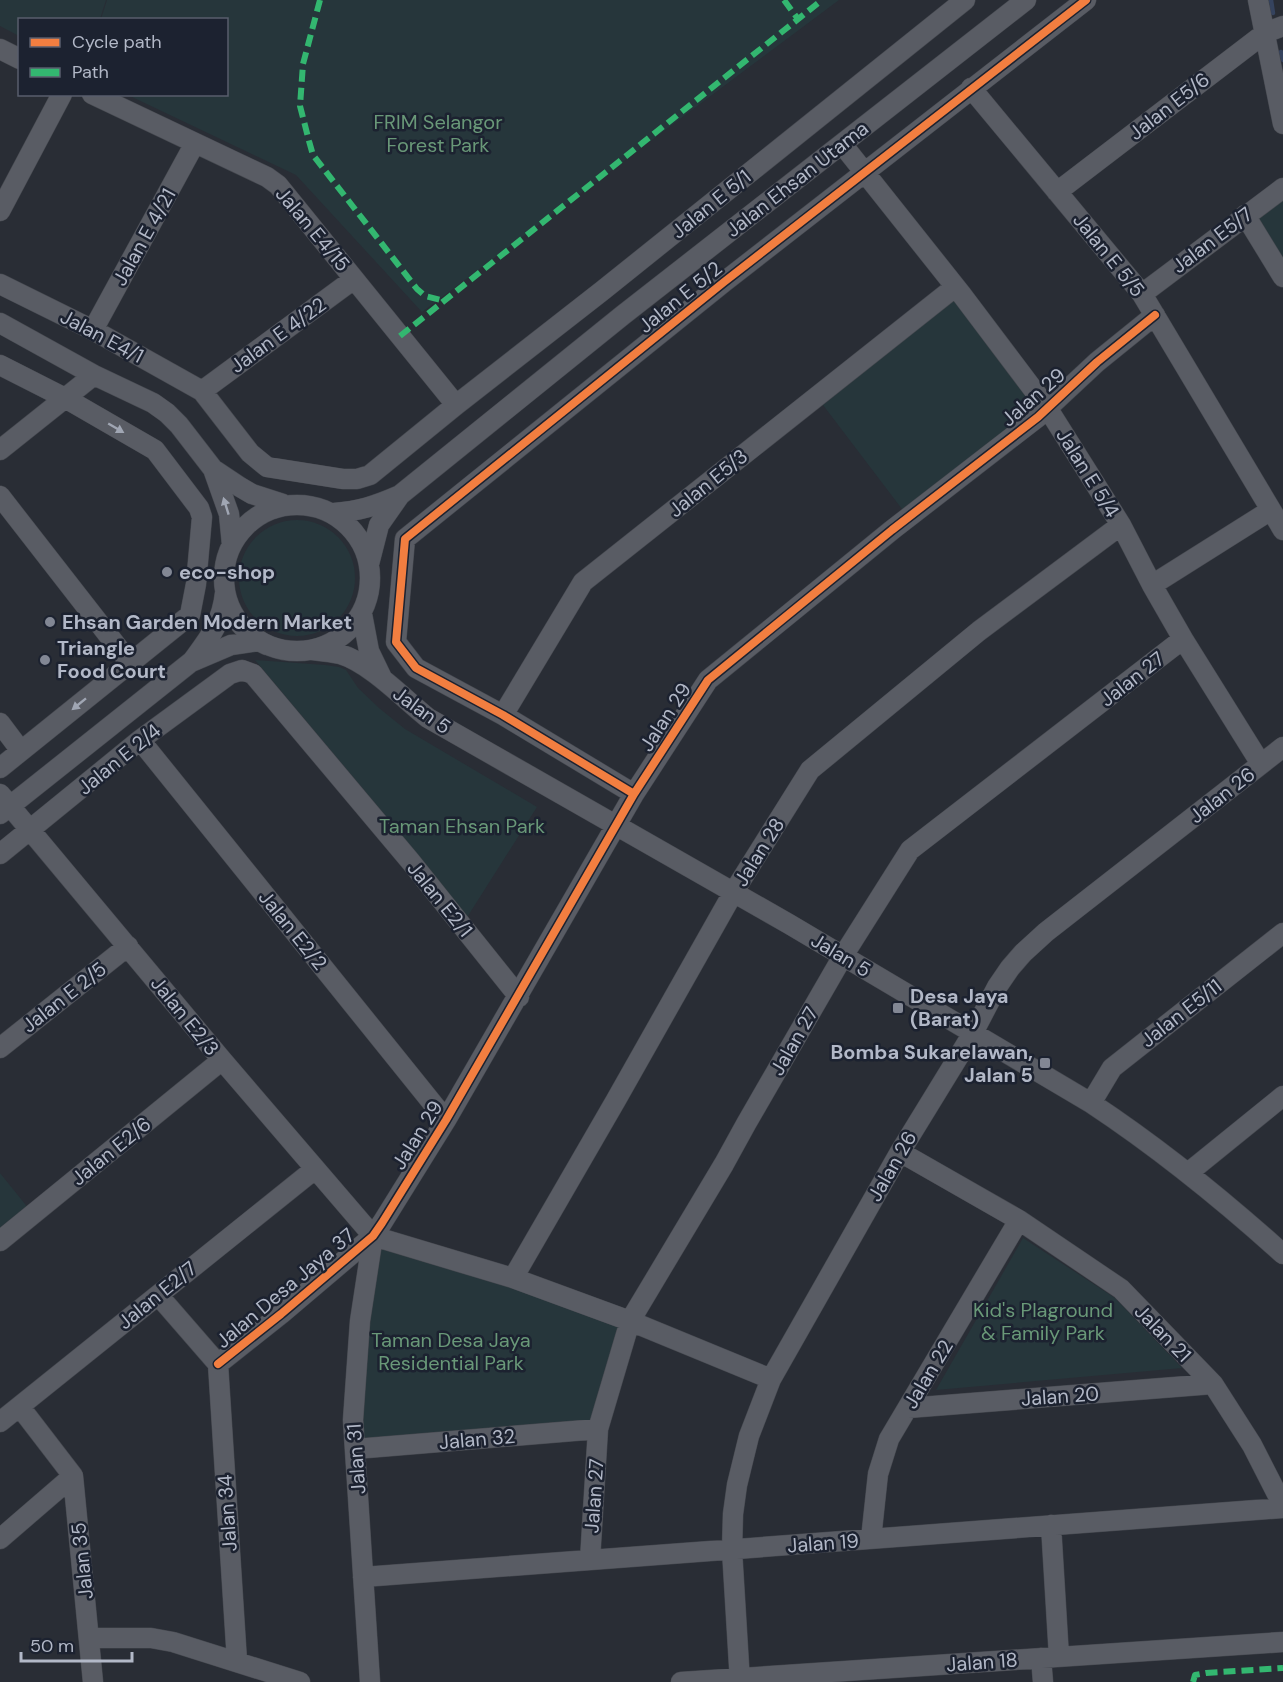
<svg xmlns="http://www.w3.org/2000/svg" width="1283" height="1682" viewBox="0 0 1283 1682" font-family="'DM Sans',sans-serif">
<rect width="100%" height="100%" fill="#292d35"/>
<path fill="#26363b" d="M0,0H106L100,19L20,20L19,36L0,26Z
M107,0H839L422,312L296,175L128,95L226,94V20L101,19Z
M1283,198V262L1254,216Z
M955,297L1040,407L905,513L823,405Z
M239 578a58 58 0 1 1 116 0a58 58 0 1 1-116 0Z
M255,660L325,665L339,667L346,670L358,688L379,708L405,729L537,807L466,919L374,802Z
M0,1173L33,1214L0,1241Z
M1023,1238L1115,1298L1182,1368L936,1390Z
M378,1240L622,1324L591,1422L359,1440Z"/>
<g fill="none" stroke-linecap="round" stroke-linejoin="round">
<path stroke="#35435e" stroke-width="4.5" d="M1271,0L1273,13
M1281,52L1283,60"/>
<g stroke="#45484f" stroke-width="21">
<path id="minor" d="M1258,0L1283,124
M0,49L20,59
M971,88L1142,294L1283,530
M92,94L267,177L278,185L456,405
M842,144L962,295L1048,409L1121,525L1152,585L1183,639L1261,764
M1057,192L1265,33L1283,26
M0,211L62,94
M1245,215L1283,277
M0,284L93,330L202,391L250,453L267,467L343,479H357L370,475L456,405L602,291L965,0
M1142,294L1283,188
M0,323L94,375L153,403L167,413L179,425L213,469L229,514L232,545
M93,330L195,143
M0,365L65,398L155,450L199,508L202,517L196,584L190,615L0,768
M202,391L354,279
M0,450L94,375
M213,469L240,487L252,494L283,504
M0,496L130,663
M224 578a73 73 0 1 1 146 0a73 73 0 1 1-146 0Z
M334,513C359,511 375,506 398,496
M369,564L379,525L400,495L623,315L1026,0
M1152,585L1271,510
M362,614L369,651L382,678
M312,650C321,651 331,652 340,654C370,663 403,698 428,718L789,924L1091,1103C1159,1148 1222,1199 1283,1254
M193,660C210,637 222,622 225,593
M503,715L583,582L955,287
M0,723L21,751
M140,740L446,1120
M0,794L222,1060L373,1236
M634,794L503,715L416,668L396,642L405,539L724,282L1086,0
M0,814L191,662L231,645L259,641L267,645
M0,854L140,740L230,674L242,670L253,674L411,862L519,997
M0,1048L128,946
M1091,1103L1112,1068L1283,933
M900,1152L1019,1220L1121,1289L1213,1384L1252,1445L1278,1496L1280,1508
M1188,1173L1283,1096
M373,1236L513,1278L630,1321L771,1379
M0,1241L222,1060
M513,1278L616,1100L733,893L810,770L979,631L1121,525
M158,1295L218,1364
M218,1364L281,1314L373,1236L382,1223L446,1120L634,794L708,680L892,530L1038,417L1097,362L1155,315
M218,1364L237,1661
M20,1407L73,1476
M908,1408L1213,1384
M0,1422L315,1169
M355,1449L598,1429
M73,1476L93,1682
M1051,1525L1059,1657
M0,1539L73,1476
M871,1539L878,1474L889,1439L1019,1220
M590,1560L598,1429L630,1321L724,1164L746,1124L843,956L910,850L1183,639
M363,1577L1283,1508
M90,1638H151L173,1642L300,1682
M1041,1658L1043,1682
M370,1682L353,1420L360,1321L373,1236
M681,1682L1283,1642
M740,1682L732,1550L733,1514L737,1485L749,1436L771,1379L900,1152L973,1033L997,987L1010,968L1023,953L1046,932L1283,747"/>
</g>
<use href="#minor" stroke="#595c64" stroke-width="20"/>
<path stroke="#33b770" stroke-width="6" stroke-dasharray="12 6" stroke-linecap="butt" d="M320,0L303,64L300,106L309,141L313,155L417,289L425,296L445,301
M784,0L798,19
M400,336L822,0
M1193,1682L1195,1675L1206,1673L1283,1668"/>
<g stroke="#1c2230" stroke-width="11">
<path id="cycleway" d="M634,794L503,715L416,668L396,642L405,539L724,282L1086,0
M218,1364L281,1314L373,1236L382,1223L446,1120L634,794L708,680L892,530L1038,417L1097,362L1155,315"/>
</g>
<use href="#cycleway" stroke="#f27e40" stroke-width="8"/>
</g>
<defs><path id="oneway-solid" d="M-6-.8H1V-3.2L6.5 0L1 3.2V.8H-6Z" transform="scale(1.5)"/></defs>
<g fill="#a0a6b3">
<use href="#oneway-solid" transform="translate(116 428) rotate(30)"/>
<use href="#oneway-solid" transform="translate(226 506) rotate(-107)"/>
<use href="#oneway-solid" transform="translate(79 704) rotate(141)"/>
</g>
<g fill="#828794" stroke="#1c2230" stroke-width="2">
<circle cx="167" cy="572" r="6"/>
<circle cx="50" cy="622" r="6"/>
<circle cx="45" cy="660" r="6"/>
<rect x="892" y="1002" width="12" height="12" rx="3"/>
<rect x="1039" y="1057" width="12" height="12" rx="3"/>
</g>
<g text-anchor="middle" dominant-baseline="central" stroke-width="5" stroke-linejoin="round" paint-order="stroke">
<g font-size="20" fill="#b2b8c7" stroke="#1c2230">
<text transform="translate(1169 106) rotate(-38)">Jalan E5/6</text>
<text transform="translate(797 179) rotate(-38)">Jalan Ehsan Utama</text>
<text transform="translate(711 204) rotate(-39)">Jalan E 5/1</text>
<text transform="translate(313 229) rotate(50)">Jalan E4/15</text>
<text transform="translate(144 237) rotate(-61)">Jalan E 4/21</text>
<text transform="translate(1212 240) rotate(-37)">Jalan E5/7</text>
<text transform="translate(1109 255) rotate(51)">Jalan E 5/5</text>
<text transform="translate(680 297) rotate(-39)">Jalan E 5/2</text>
<text transform="translate(278 335) rotate(-36)">Jalan E 4/22</text>
<text transform="translate(102 336) rotate(28)">Jalan E4/1</text>
<text transform="translate(1033 397) rotate(-41)">Jalan 29</text>
<text transform="translate(1088 473) rotate(58)">Jalan E 5/4</text>
<text transform="translate(708 483) rotate(-39)">Jalan E5/3</text>
<text transform="translate(1132 679) rotate(-38)">Jalan 27</text>
<text transform="translate(422 710) rotate(36)">Jalan 5</text>
<text transform="translate(665 717) rotate(-57)">Jalan 29</text>
<text transform="translate(119 759) rotate(-39)">Jalan E 2/4</text>
<text transform="translate(1222 795) rotate(-38)">Jalan 26</text>
<text transform="translate(759 852) rotate(-58)">Jalan 28</text>
<text transform="translate(440 899) rotate(51)">Jalan E2/1</text>
<text transform="translate(293 930) rotate(51)">Jalan E2/2</text>
<text transform="translate(841 955) rotate(31)">Jalan 5</text>
<text transform="translate(64 997) rotate(-38)">Jalan E 2/5</text>
<text transform="translate(1181 1013) rotate(-38)">Jalan E5/11</text>
<text transform="translate(185 1016) rotate(51)">Jalan E2/3</text>
<text transform="translate(794 1041) rotate(-60)">Jalan 27</text>
<text transform="translate(417 1135) rotate(-58)">Jalan 29</text>
<text transform="translate(111 1151) rotate(-39)">Jalan E2/6</text>
<text transform="translate(892 1166) rotate(-60)">Jalan 26</text>
<text transform="translate(285 1288) rotate(-40)">Jalan Desa Jaya 37</text>
<text transform="translate(157 1295) rotate(-39)">Jalan E2/7</text>
<text transform="translate(1163 1333) rotate(46)">Jalan 21</text>
<text transform="translate(928 1374) rotate(-59)">Jalan 22</text>
<text transform="translate(1060 1396) rotate(-4)">Jalan 20</text>
<text transform="translate(477 1439) rotate(-5)">Jalan 32</text>
<text transform="translate(356 1459) rotate(-94)">Jalan 31</text>
<text transform="translate(594 1496) rotate(-86)">Jalan 27</text>
<text transform="translate(227 1513) rotate(-94)">Jalan 34</text>
<text transform="translate(823 1543) rotate(-4)">Jalan 19</text>
<text transform="translate(82 1561) rotate(-96)">Jalan 35</text>
<text transform="translate(982 1662) rotate(-4)">Jalan 18</text>
</g>
<g font-size="20" fill="#699878" stroke="#1c2230">
<text x="438" y="122">FRIM Selangor<tspan x="438" dy="23">Forest Park</tspan></text>
<text x="462" y="826">Taman Ehsan Park</text>
<text x="1043" y="1310">Kid's Plaground<tspan x="1043" dy="23">&amp; Family Park</tspan></text>
<text x="451" y="1340">Taman Desa Jaya<tspan x="451" dy="23">Residential Park</tspan></text>
</g>
<g font-size="20" font-weight="bold" fill="#b2b8c7" stroke="#1c2230" text-anchor="start">
<text x="179" y="572">eco-shop</text>
<text x="62" y="622">Ehsan Garden Modern Market</text>
<text x="57" y="648">Triangle<tspan x="57" dy="23">Food Court</tspan></text>
<text x="910" y="996">Desa Jaya<tspan x="910" dy="23">(Barat)</tspan></text>
<text x="1033" y="1052" text-anchor="end">Bomba Sukarelawan,<tspan x="1033" dy="23">Jalan 5</tspan></text>
</g>
</g>
<rect x="18" y="18" width="210" height="78" fill="#1c2230" stroke="#585e6c" stroke-width="1.5"/>
<rect x="30" y="38" width="30" height="9" fill="#f27e40" stroke="#585e6c" stroke-width="1.5"/>
<text x="72" y="48" font-size="18" fill="#b2b8c7">Cycle path</text>
<rect x="30" y="68" width="30" height="9" fill="#33b770" stroke="#585e6c" stroke-width="1.5"/>
<text x="72" y="78" font-size="18" fill="#b2b8c7">Path</text>
<path d="M21 1652v9h111v-9" fill="none" stroke="#b2b8c7" stroke-width="3"/>
<text x="30" y="1652" font-size="18" fill="#b2b8c7" stroke="#1c2230" stroke-width="4.5" paint-order="stroke">50 m</text>
</svg>
